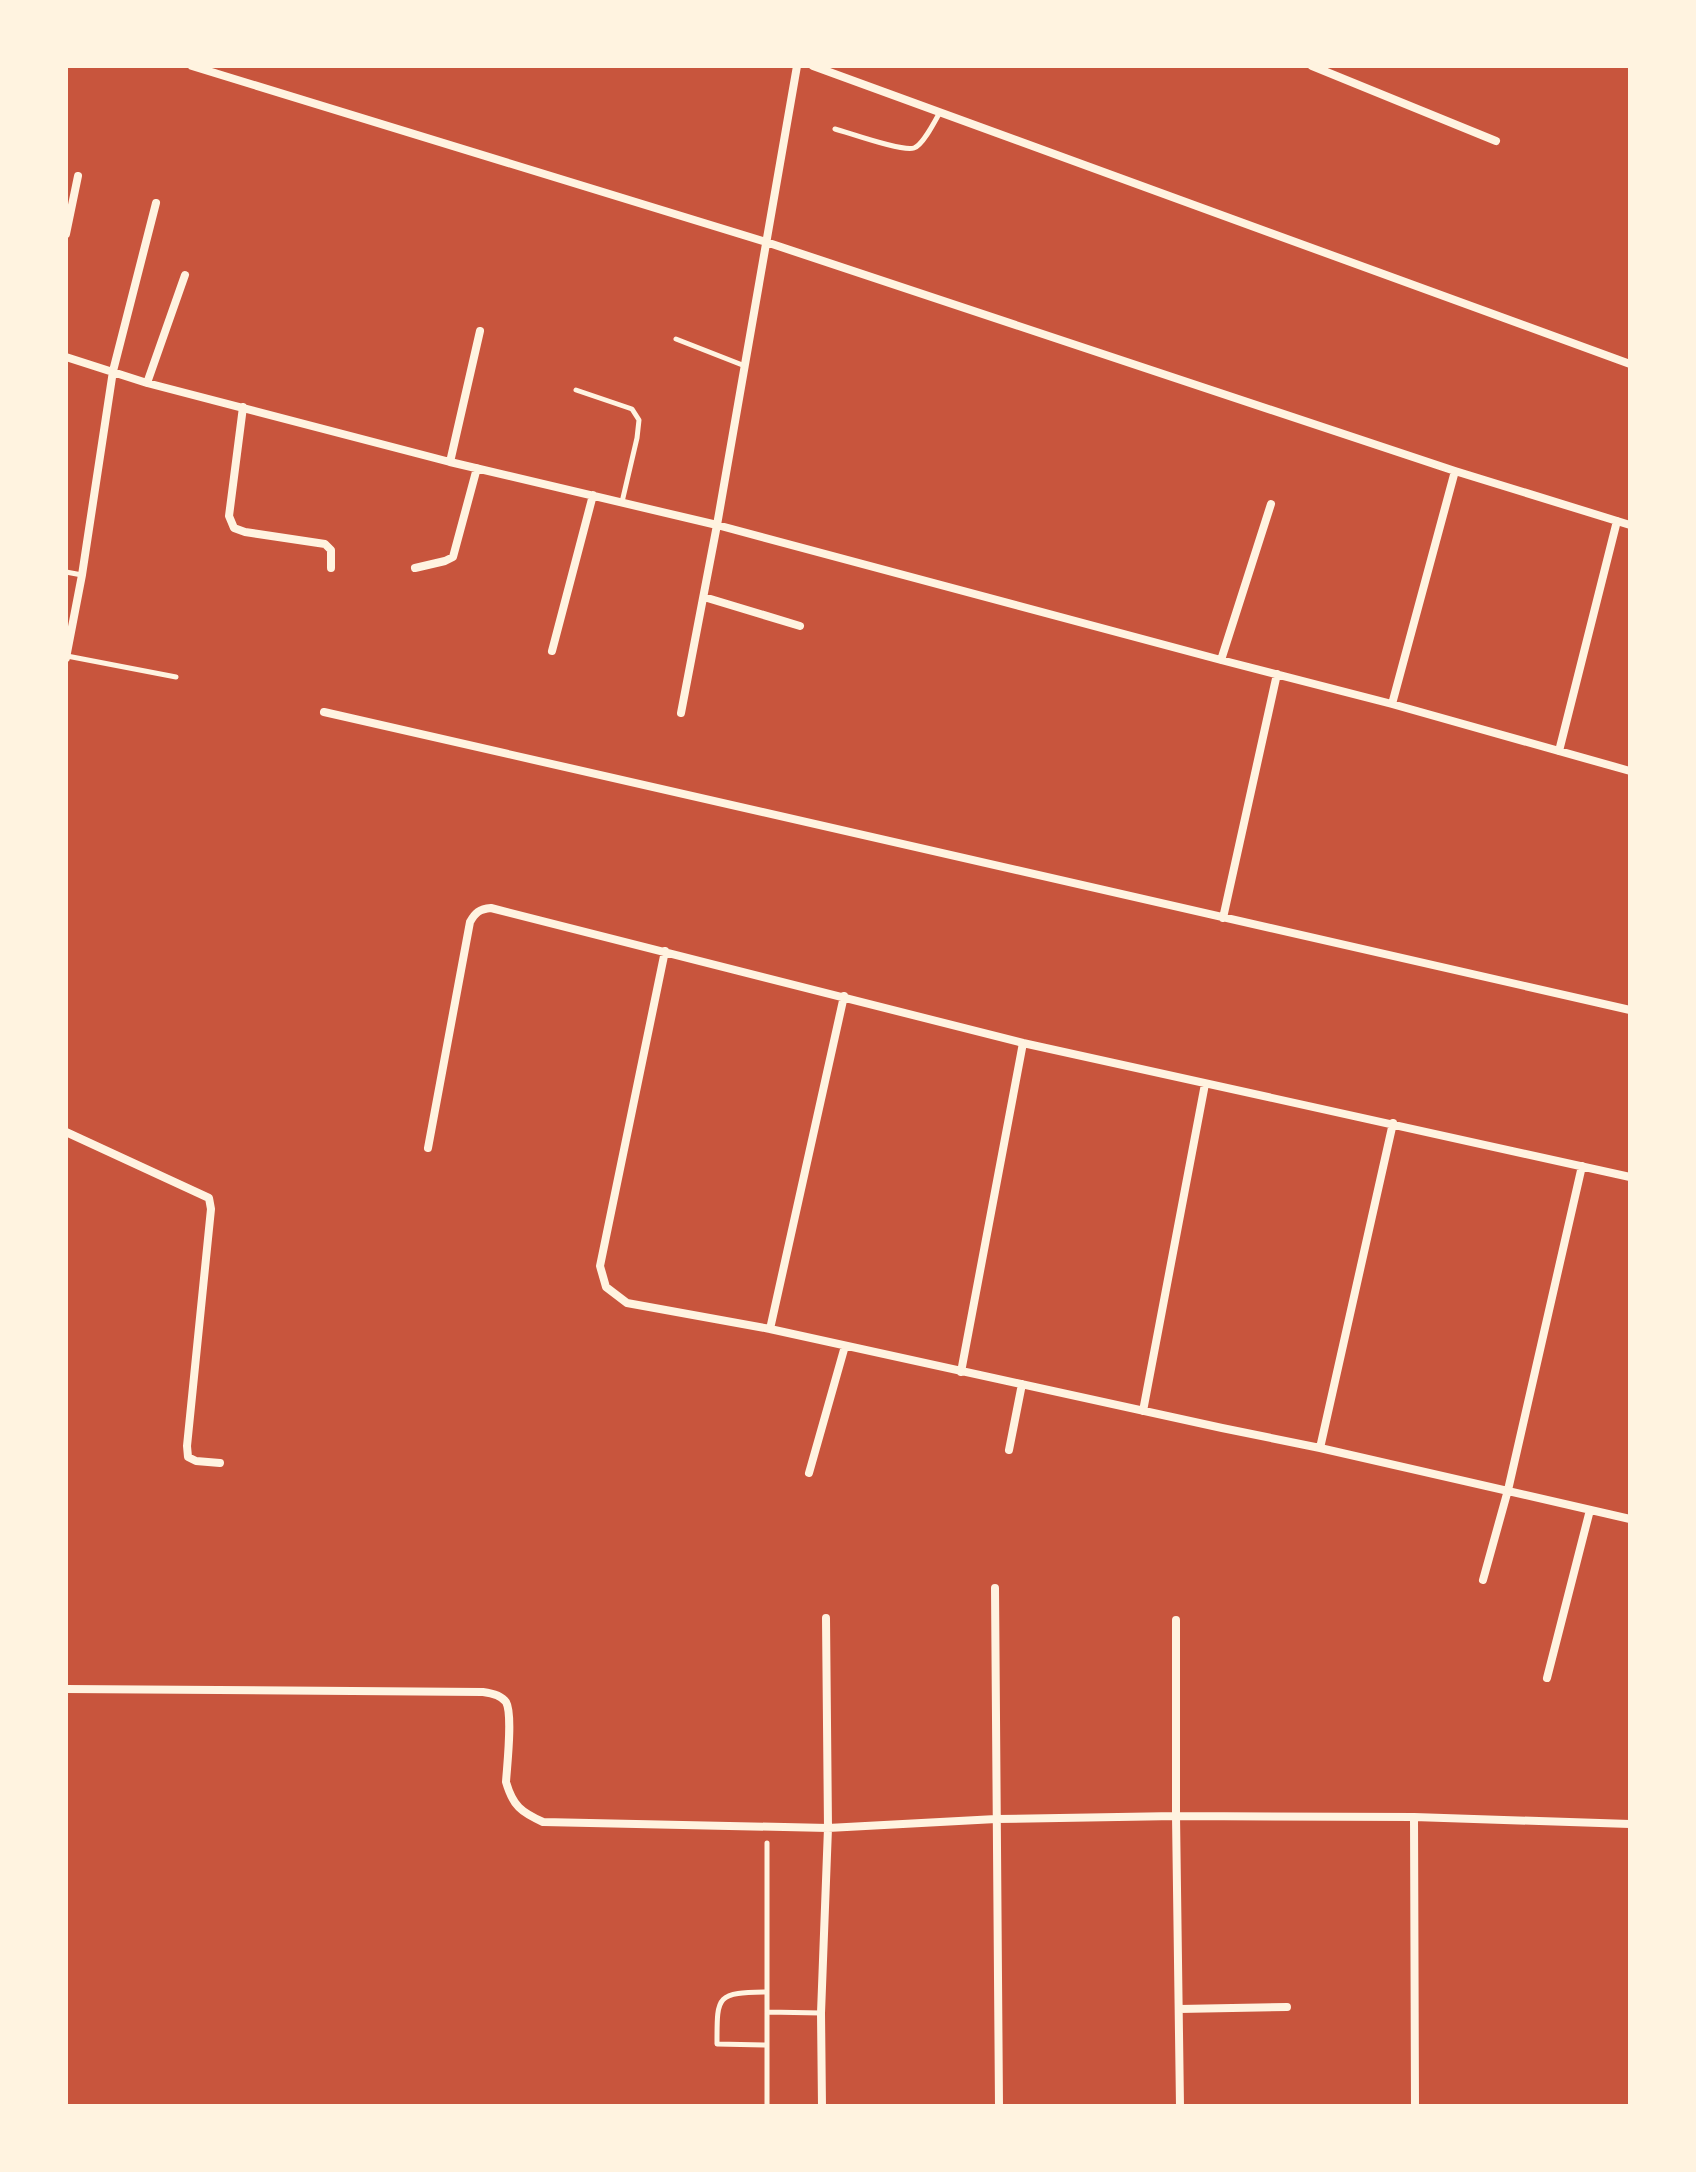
<svg xmlns="http://www.w3.org/2000/svg" width="1696" height="2172" viewBox="0 0 1696 2172" font-family="'Exo 2',sans-serif">
<rect width="100%" height="100%" fill="#c8553d"/>
<g fill="none" stroke-linecap="round" stroke-linejoin="round">
<path stroke="#fff3e0" stroke-width="5" d="M835,129C850,133 902,152 914,148C923,145 935,121 940,112
M676,339L745,366
M576,390L632,409L639,420L637,438L622,502
M66,572L82,575
M67,656L176,677
M767,1843V2106
M767,1992C716,1993 717,1995 717,2044L767,2045
M767,2012L821,2013"/>
<path stroke="#fff3e0" stroke-width="8" d="M192,66L766,242L1455,471L1630,525
M813,66L1630,364
M1312,66L1496,141
M66,234L78,176
M66,357L147,383L450,462L717,525L1221,660L1392,704L1630,771
M147,383L185,275
M243,407L229,516L234,528L245,532L325,544L331,550V568
M450,462L480,331
M415,568L445,561L453,557L477,468
M704,597L800,626
M552,651L593,495
M66,658L82,575L113,371L156,203
M1221,660L1271,504
M1392,704L1455,471
M324,712L1630,1010
M681,713L717,525L797,66
M1559,751L1617,521
M1223,918L1277,674
M665,951L600,1266L606,1287L627,1303L770,1329L1222,1428L1320,1448L1630,1519
M66,1132L209,1198L211,1209L187,1446L188,1457L196,1461L220,1463
M428,1148L470,922C475,913 479,909 491,908L1023,1043L1630,1177
M770,1329L844,996
M961,1372L1023,1043
M1143,1411L1205,1084
M1320,1448L1393,1123
M1009,1450L1022,1384
M809,1473L845,1346
M1483,1580L1508,1490L1582,1166
M995,1588L999,2106
M1176,1620V1816L1180,2106
M1547,1678L1590,1510
M66,1689L483,1692C491,1693 501,1695 506,1702C513,1714 507,1766 506,1782C513,1806 521,1812 543,1822L828,1828L996,1819L1176,1816L1414,1817L1630,1824
M1414,1817L1415,2106
M1179,2009L1287,2007
M822,2106L821,2013L828,1828L826,1618"/>
</g>
<rect width="1696" height="2172" fill="none" stroke="#fff3e0" stroke-width="136"/>
</svg>
